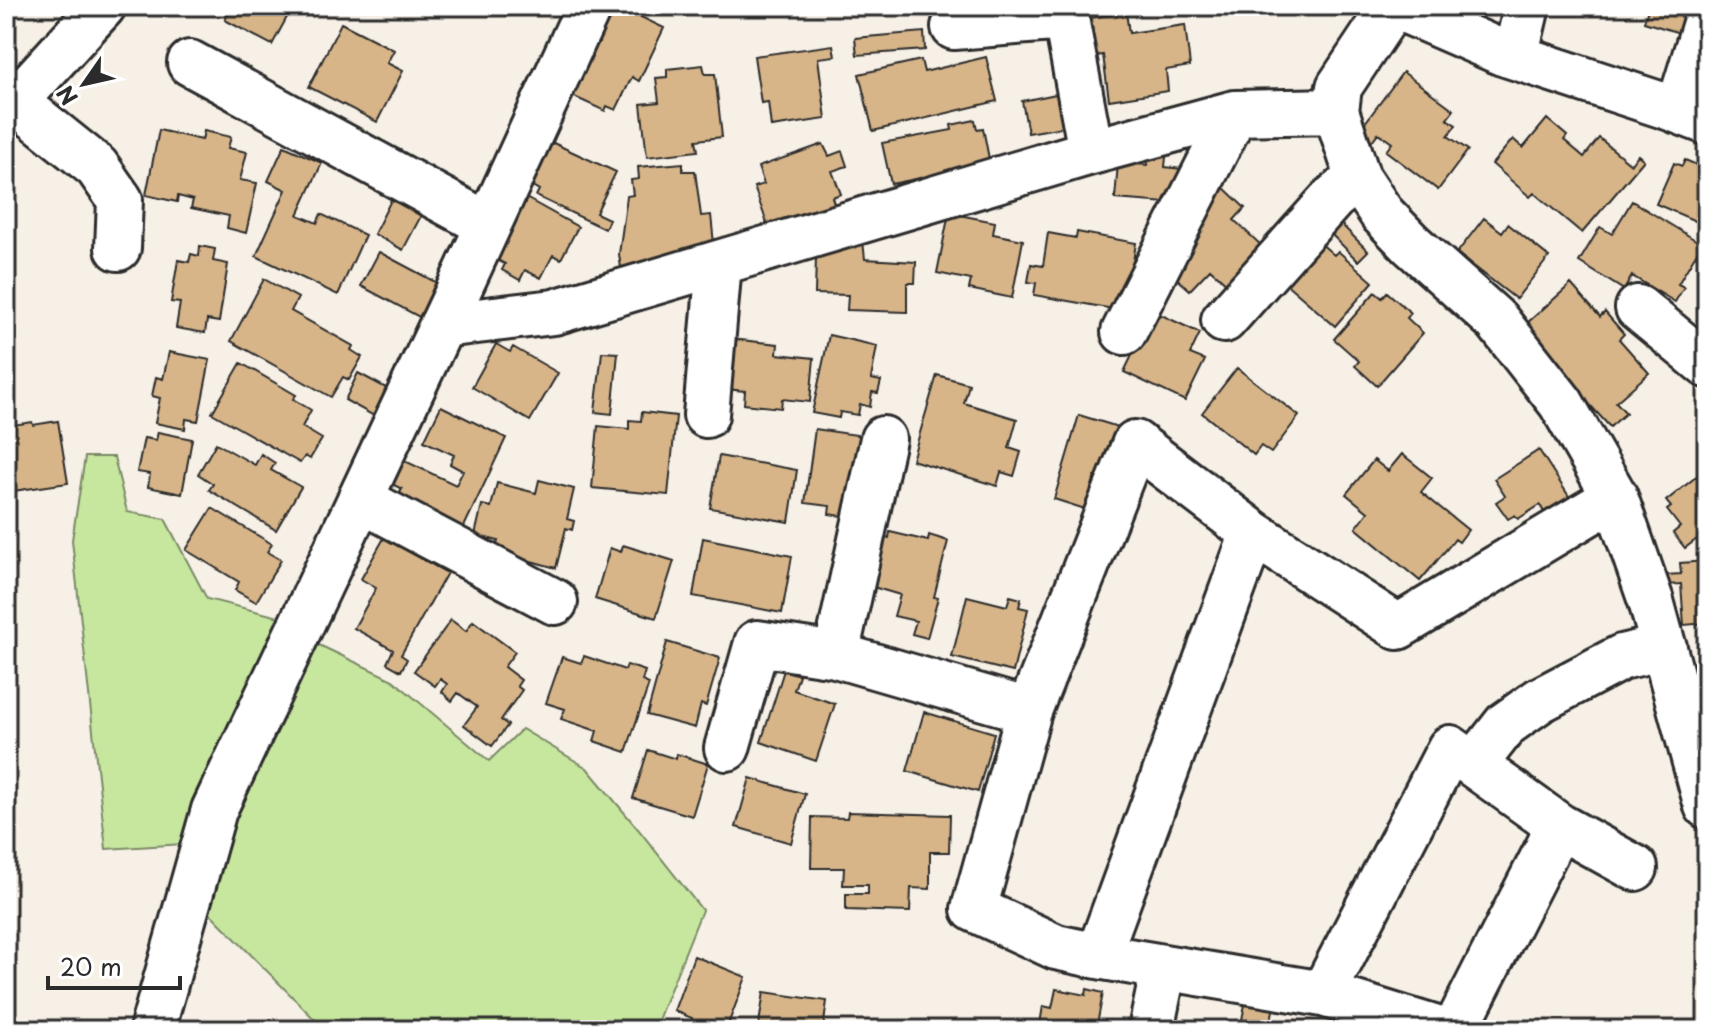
<svg xmlns="http://www.w3.org/2000/svg" width="1713" height="1036" viewBox="0 0 1713 1036" font-family="'Playpen Sans',sans-serif">
<rect width="100%" height="100%" fill="#f7f0e7"/>
<filter id="ink" filterUnits="userSpaceOnUse"><feTurbulence type="fractalNoise" baseFrequency=".0125" numOctaves="2"/><feDisplacementMap in="SourceGraphic" scale="16" xChannelSelector="R" yChannelSelector="G"/><feConvolveMatrix kernelMatrix="1 2 1 2 8 2 1 2 1" color-interpolation-filters="sRGB"/></filter>
<g filter="url(#ink)">
<path fill="#c7e79f" stroke="#798965" stroke-width="2" d="M85,457H114L127,512L165,519L207,599L287,619L184,844L106,849L72,540Z
M317,644L393,680L489,761L522,729L587,768L638,829L702,910L654,1030H325L202,905L226,815Z"/>
<path fill="#d7b589" stroke="#2b2b2b" stroke-width="2" d="M217,6H293L272,45L225,20L228,14L217,8Z
M613,6H618L664,28L639,81L632,77L616,110L607,106L605,111L570,95Z
M858,6H906L859,11Z
M1649,6H1695L1686,35L1644,22Z
M1126,12L1129,33L1185,25L1190,66L1166,70L1168,91L1109,100L1103,55L1096,56L1091,18Z
M341,23L394,50L387,63L403,71L377,122L309,87Z
M924,32L925,50L857,55L855,38Z
M833,45L835,56L818,58L826,119L771,127L768,102L761,103L754,56Z
M986,57L997,101L873,131L859,74L921,60L924,72Z
M703,65L705,74H715L722,137L696,140L698,151L647,157L641,104L659,102L656,78L667,77V69Z
M1403,72L1454,110L1447,119L1456,125L1448,136L1468,150L1438,190L1386,151L1392,143L1378,133L1372,141L1359,131Z
M1056,94L1063,127L1028,133L1022,101Z
M1547,119L1567,136L1564,140L1584,157L1599,138L1631,164L1638,155L1644,160L1582,233L1534,193L1530,197L1492,164L1513,139L1523,148Z
M975,120L977,129L983,128L990,164L891,184L882,143L952,130L951,125Z
M159,130L202,140L204,131L231,137L228,148L247,152L240,180L257,183L246,233L227,228L229,216L191,208L193,200L178,196L177,202L146,195Z
M549,141L616,172L596,213L609,219L605,229L536,196L539,190L529,184Z
M823,144L829,156L842,151L847,166L832,171L841,194L832,197L836,210L771,234L754,187L764,184L758,167Z
M284,146L322,163L298,215L317,223L321,214L365,235L338,295L256,256L286,190L268,181Z
M1148,156L1166,157L1165,167L1182,169L1180,204L1115,199L1118,163L1147,165Z
M1685,160L1704,168L1707,160V226L1656,204L1674,163L1682,166Z
M683,163V171H695L701,216L711,215L714,244L695,246L696,252L668,255L669,263L621,268L619,254L627,196L633,195L631,180L639,179L638,167Z
M1220,184L1245,208L1234,220L1263,247L1229,286L1210,269L1190,290L1175,277L1184,266L1177,259Z
M524,197L578,227L561,259L553,255L541,278L525,270L520,280L502,270L505,264L491,257Z
M392,198L422,214L403,250L374,234Z
M1632,201L1702,244L1678,284L1684,287L1675,302L1632,276L1624,290L1579,262L1600,227L1612,234Z
M949,213L995,222L993,234L1023,240L1012,298L969,289L971,280L937,273Z
M1484,218L1502,232L1508,224L1549,257L1516,299L1457,253Z
M1341,224L1368,251L1358,261L1331,234Z
M1077,232L1136,243L1125,311L1034,295L1036,283L1028,282L1031,264L1043,266L1048,233L1076,238Z
M863,241L865,259L916,262L915,283H907V312L847,310L848,295L815,294L816,256Z
M1319,242L1334,255L1338,251L1373,282L1335,326L1284,282Z
M200,246L215,249L213,261L228,264L219,322L207,320L205,333L176,328L180,303L171,302L178,260L189,262L191,254L199,256Z
M379,252L441,285L423,319L361,286Z
M264,279L298,298L291,311L353,346L351,350L362,357L349,380L343,377L331,397L231,341Z
M1571,284L1600,317L1605,312L1624,334L1619,339L1649,373L1616,402L1626,413L1610,427L1527,335L1526,324Z
M1375,292L1382,298L1387,292L1411,313L1407,318L1423,333L1377,386L1355,366L1359,361L1334,339Z
M1707,306V328L1697,320Z
M1153,311L1200,333L1190,354L1205,360L1185,401L1124,372Z
M829,335L877,346L871,379L881,381L878,393L872,392L870,407L860,404L858,415L840,412L839,418L812,413Z
M731,339L778,344L777,354L814,358L810,402L782,399L781,408L744,404L745,391L726,389Z
M496,344L510,352L513,347L558,373L530,421L472,387Z
M169,352L210,360L198,421L186,419L185,429L155,423L160,398L152,396L156,377L163,379Z
M602,352L618,353L612,414L595,412Z
M241,363L296,395L293,399L311,410L302,427L322,439L310,459L305,456L300,463L212,413Z
M1237,368L1299,416L1271,453L1261,446L1254,455L1202,413Z
M358,373L388,389L374,416L345,400Z
M937,375L969,384L964,403L1017,419L1009,448L1021,452L1014,476L1001,472L997,486L912,460Z
M441,406L506,438L463,529L398,497L402,489L392,484L403,460L456,485L463,471L450,464L454,455L424,441Z
M642,412L676,416L668,495L592,488L598,426L629,429V420L641,421Z
M1079,415L1118,427L1102,479L1095,476L1085,509L1054,499Z
M58,421L68,483L6,492V426L32,422L33,425Z
M815,429L864,436L848,517L829,514L830,506L805,503Z
M158,432L192,439L182,494L148,487L150,474L137,472L144,438L156,440Z
M216,443L255,465L261,454L275,463L271,470L301,487L276,530L209,490L213,484L198,474Z
M1539,450L1570,498L1545,514L1540,505L1518,519L1515,515L1508,519L1496,502L1505,496L1494,479Z
M1402,454L1432,478L1421,492L1468,530L1459,542L1455,539L1420,581L1356,528L1368,512L1346,494L1374,460L1388,471Z
M719,456L797,470L789,522L710,508Z
M1707,468V551L1697,539L1685,548L1673,533L1680,527L1667,510L1671,507L1666,501Z
M539,480L574,489L567,519L574,521L572,530L566,528L556,568L495,551L498,541L475,535L482,505L491,507L497,483L536,493Z
M212,508L272,544L267,552L281,560L256,602L235,590L239,582L186,550Z
M890,532L928,541L929,535L948,541L934,597L938,598L927,638L912,634L916,621L894,616L900,595L873,587L878,568L871,566L880,535L889,538Z
M384,538L447,573L401,655L407,659L401,671L387,663L393,650L354,628L376,588L361,579Z
M703,538L792,556L782,613L693,596Z
M623,545L674,561L656,618L595,599L610,548L621,552Z
M1707,561V623L1684,625L1681,584L1666,585V575L1681,574L1680,563Z
M967,596L1007,606L1010,596L1021,599L1019,607L1028,609L1013,672L952,657Z
M451,620L466,631L473,621L515,652L504,667L521,680L517,686L522,690L501,720L508,725L492,746L464,725L477,707L458,693L452,701L442,692L447,684L440,679L435,686L414,671Z
M667,642L720,658L706,706L701,704L695,728L647,715Z
M584,656L625,670L627,665L645,671L642,681L649,684L626,752L594,741L597,731L561,719L565,709L546,703L562,657L581,663Z
M784,670L799,675L794,690L835,704L816,761L761,742Z
M924,712L994,733L978,792L907,771Z
M648,750L676,759L677,754L708,764L692,816L633,798Z
M750,778L805,794L791,843L736,827Z
M848,812L950,815L949,852H930V889L911,888L910,912L846,910V894H868V885H843L844,868H811L812,817L847,818Z
M694,956L746,977L726,1030L709,1024L708,1030H698L689,1026L692,1018L674,1011Z
M1056,989L1086,995L1087,989L1103,993L1096,1030H1039L1043,1006L1052,1008Z
M764,992L827,1001L823,1030H758Z
M1247,994L1275,1001L1269,1030H1240Z
M1190,1021L1231,1030H1188Z"/>
<g fill="none" stroke-linecap="round" stroke-linejoin="round">
<g stroke="#2b2b2b" stroke-width="50">
<path id="minor" d="M1393,6L1339,87L1336,111L1358,178L1382,214L1411,244L1497,321L1561,403L1615,497L1651,601L1707,806
M1395,6L1503,53L1668,107L1707,122
M954,27L1066,18L1091,152
M1515,57L1527,6
M190,63L488,225
M16,102L97,167L120,200L118,248
M1678,111L1707,17
M1638,308L1707,365
M1224,320L1333,198L1358,178
M442,325L554,312L1091,152L1235,113L1336,111
M1124,332L1235,113
M706,415L719,263
M360,499L555,602
M836,655L883,439
M727,748L757,643L836,655L1029,711
M1474,765L1506,724L1540,700L1622,657L1664,647
M1098,956L1253,533
M1323,994L1450,748L1559,826L1635,868
M152,1030L214,810L454,300L589,6
M1151,1030L1164,967
M1440,1030L1323,994L1098,956L1056,947L974,909L1029,711L1135,443L1253,533L1398,627L1615,497
M1455,1030L1559,826"/>
</g>
<g stroke="#2b2b2b" stroke-width="50">
<path id="major" d="M6,112L103,6"/>
</g>
<use href="#minor" stroke="#fff" stroke-width="44"/>
<use href="#major" stroke="#fff" stroke-width="44"/>
</g>
</g>
<rect width="1713" height="1036" fill="none" stroke="#fff" stroke-width="32"/>
<rect x="16" y="16" width="1681" height="1004" fill="none" stroke="#2b2b2b" stroke-width="3" filter="url(#ink)"/>
<g transform="translate(84 84) rotate(236)" stroke="#ffffff" stroke-width="6" paint-order="stroke">
<path d="M0-6L14 30L0 20L-14 30Z" fill="#2b2b2b"/>
<text y="-12" font-size="22" font-weight="bold" text-anchor="middle" fill="#2b2b2b">N</text>
</g>
<path d="M48 976v12h132v-12" fill="none" stroke="#2b2b2b" stroke-width="4"/>
<text x="60" y="976" font-size="24" fill="#2b2b2b" stroke="#ffffff" stroke-width="6" paint-order="stroke">20 m</text>
</svg>
